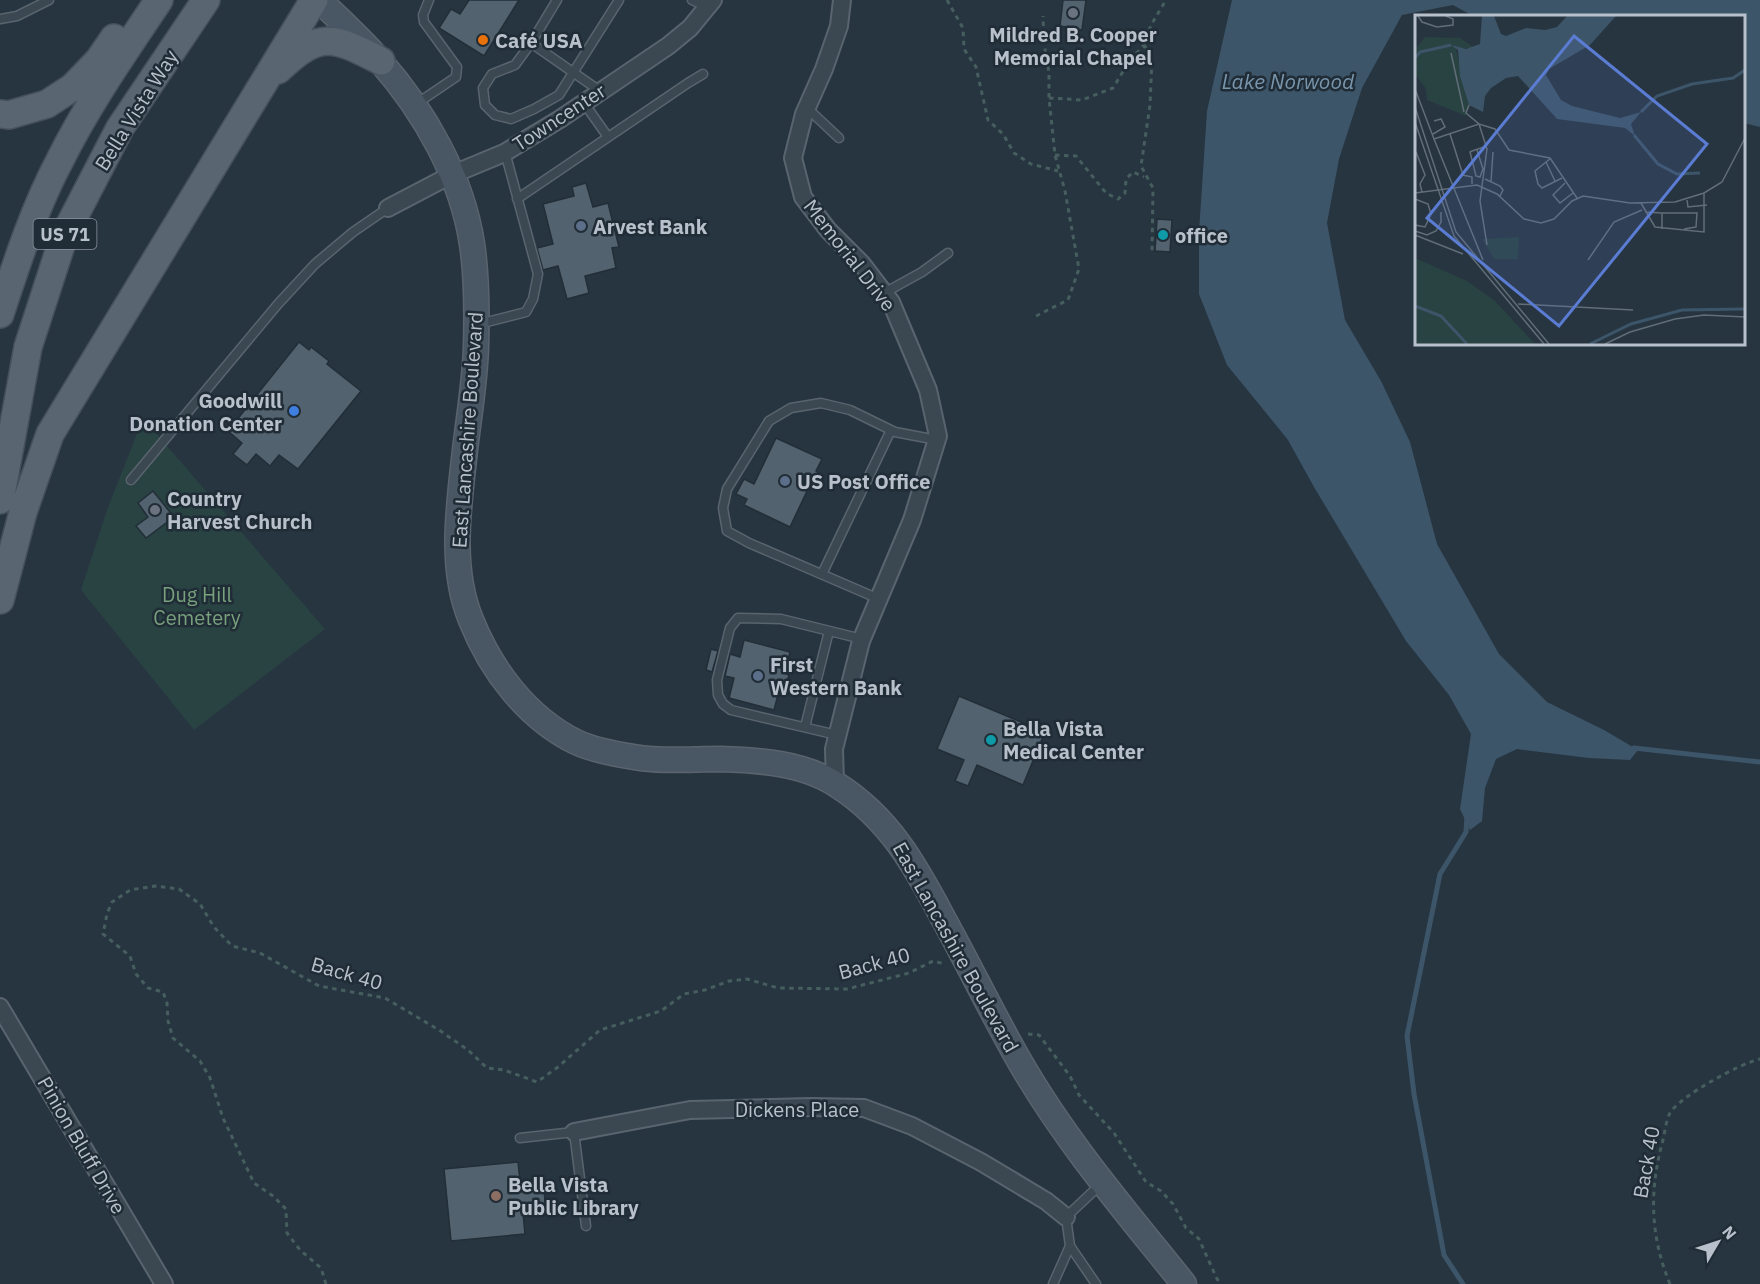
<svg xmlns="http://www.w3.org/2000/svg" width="1760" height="1284" viewBox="0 0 1760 1284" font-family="'IBM Plex Sans',sans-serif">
<rect width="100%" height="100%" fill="#273541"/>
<path fill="#294242" d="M143,418L325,629L194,730L81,590L107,510Z"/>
<path fill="#3d5569" d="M1232,0H1760V127L1744,123V16H1473L1453,5L1402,15L1362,88L1339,159L1327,223L1345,320L1381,381L1410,442L1437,544L1499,654L1547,702L1604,730L1638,750L1630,760L1589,758L1517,749L1496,759L1485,788L1482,821L1470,830L1460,809L1471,734L1449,695L1406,641L1314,487L1288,440L1227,365L1199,294V232L1207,111Z"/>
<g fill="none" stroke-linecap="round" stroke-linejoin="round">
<path stroke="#3d5569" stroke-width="5" d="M1634,748L1760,762
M1463,1284L1444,1255L1414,1094L1407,1036L1440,874L1466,832L1467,816"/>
</g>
<path fill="#52626e" stroke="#222e38" stroke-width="1.5" d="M469,0H519L484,56L439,28L451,9L460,14Z
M1063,0H1086L1082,30L1060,26Z
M586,183L593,207L608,203L619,247L612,248L616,268L585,276L589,293L567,299L558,266L543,270L537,248L553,244L543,204L574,196L572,187Z
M1157,219L1172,220L1170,252L1155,251Z
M299,342L309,350L311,347L329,361L327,364L361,391L298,469L279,455L270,466L256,454L247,465L233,454L242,443L228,431Z
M776,438L822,459L816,471L819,473L810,490L808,489L790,527L744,505L747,499L736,494L744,479L754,484Z
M153,491L174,517L146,538L136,526L148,517L138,503Z
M744,640L790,652L784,673L789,675L785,689L780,687L774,710L729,698L734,678L725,676L730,654L740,657Z
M711,649L718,651L712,672L706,670Z
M959,696L1045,732L1023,785L977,765L968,786L955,781L964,760L937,749Z
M518,1162L520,1181L543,1179L546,1211L523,1213L525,1234L451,1241L444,1169Z"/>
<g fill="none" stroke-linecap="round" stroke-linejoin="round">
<g stroke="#59646e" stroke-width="11">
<path id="service" d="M557,0L531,43L515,65L492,74L483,88L485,105L495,115L511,119L534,109L559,95L619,0
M692,0L708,7
M0,19L17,16L49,0
M531,43L600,91
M584,103L608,137
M416,104L456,77L457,67L424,22L423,15L429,0
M807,108L839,138
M517,199L688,83L703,74
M884,293L922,272L948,253
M479,324L526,312L533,299L538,274L505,152
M131,480L278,304L315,264L353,232L388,208
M822,574L891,430
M879,599L749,543L727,531L723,508L727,489L769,421L791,408L821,403L850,410L895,432L937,440
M805,727L829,631
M837,735L731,710L723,704L718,695L717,680L730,628L738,618L781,619L862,639
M520,1138L574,1132L586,1226
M1070,1246L1096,1284
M1053,1284L1070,1246L1066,1217L1102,1183"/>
</g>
<g stroke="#59646e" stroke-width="20">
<path id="minor" d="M388,208L451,175L504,153L560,119L668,46L690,28L713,0
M835,783L834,749L861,641L912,520L938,436L928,390L891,302L862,264L828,230L803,197L793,158L804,114L824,69L839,26L842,0
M0,1007L164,1284
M574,1132L690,1110L811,1107L864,1108L912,1126L981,1162L1046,1201L1066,1217"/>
</g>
<g stroke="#59646e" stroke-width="27">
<path id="secondary" d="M319,0C340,20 361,39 380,61C424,111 462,177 472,244C477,277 477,313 476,347C475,381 469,416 465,450C459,505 449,567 471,620C491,670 527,718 576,742C593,750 615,754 634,757C662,762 692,759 720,759C758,760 804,763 837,785C889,818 915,865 943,918C969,965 993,1015 1020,1062C1066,1142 1127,1213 1184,1284"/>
</g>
<g stroke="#45505a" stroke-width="30">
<path id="primary" d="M278,70C321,29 333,37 381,61
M0,114L9,115L47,104L73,87L99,60L114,38
M0,314C17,262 34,209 60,160C88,104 124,52 159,0
M0,500L28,347L64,236L120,128L206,0
M0,600L23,512L50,434L314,0"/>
</g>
<path stroke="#475e5e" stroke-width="3" stroke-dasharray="4.5 4.5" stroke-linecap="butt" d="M947,0L963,28L964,49L976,67L988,120L1003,134L1014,153L1031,164L1058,171
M1144,45L1152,57L1150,105L1141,166L1153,188L1152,253
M1049,98L1082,100L1113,88L1130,60L1144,45L1151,25L1166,0
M1055,155L1076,156L1106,193L1118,199L1125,193L1126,179L1133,172L1144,177
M1036,316L1068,300L1079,269L1065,191L1055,155L1049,98V73L1044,43L1043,16
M1028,1034L1039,1035L1070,1076L1079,1095L1114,1133L1146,1182L1161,1191L1173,1204L1186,1228L1199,1239L1217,1279L1221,1284
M326,1284L321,1268L300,1250L287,1233L286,1209L273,1196L254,1183L223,1118L210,1078L200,1061L173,1038L168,1021L167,1003L163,992L148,988L136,974L130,956L103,934L107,914L112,902L130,890L155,886L179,889L200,904L214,927L232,946L260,953L319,986L385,998L439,1030L468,1050L487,1068L504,1070L537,1082L558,1067L600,1030L661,1011L684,994L705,990L729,981L747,979L778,988L847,989L909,973L933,961L945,964
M1670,1284C1650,1236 1649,1190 1663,1140C1665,1132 1666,1120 1670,1113C1680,1096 1741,1063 1760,1059"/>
<use href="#service" stroke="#3b4751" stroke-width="8"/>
<use href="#minor" stroke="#3b4751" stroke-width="16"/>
<use href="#secondary" stroke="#495664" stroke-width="24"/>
<use href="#primary" stroke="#596671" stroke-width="27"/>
</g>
<g fill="#6b7280" stroke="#202c36" stroke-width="2">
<circle cx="1073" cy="13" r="6"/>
<circle cx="155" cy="510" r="6"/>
</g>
<circle fill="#e8710a" stroke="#202c36" stroke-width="2" cx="483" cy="40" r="6"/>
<g fill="#5c6f8a" stroke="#202c36" stroke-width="2">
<circle cx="581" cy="226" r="6"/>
<circle cx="785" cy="481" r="6"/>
<circle cx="758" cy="676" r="6"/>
</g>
<g fill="#0f9aa8" stroke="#202c36" stroke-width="2">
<circle cx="1163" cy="235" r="6"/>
<circle cx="991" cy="740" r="6"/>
</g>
<circle fill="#3f7fe0" stroke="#202c36" stroke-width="2" cx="294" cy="411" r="6"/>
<circle fill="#8d6e63" stroke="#202c36" stroke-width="2" cx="496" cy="1196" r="6"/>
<g text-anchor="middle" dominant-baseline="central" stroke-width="5" stroke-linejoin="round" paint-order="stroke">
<rect fill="#202c36" stroke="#8a949e" stroke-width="1.5" x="33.5" y="219" width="63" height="30" rx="4.5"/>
<g font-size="18" font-weight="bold" fill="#b8c1cb">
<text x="65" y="234">US 71</text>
</g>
<g font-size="20" font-weight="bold" fill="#b8c1cb" stroke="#202c36" text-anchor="start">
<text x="1073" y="34" text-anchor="middle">Mildred B. Cooper<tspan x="1073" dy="23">Memorial Chapel</tspan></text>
<text x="495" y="40">Café USA</text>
<text x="593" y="226">Arvest Bank</text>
<text x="1175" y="235">office</text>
<text x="282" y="400" text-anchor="end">Goodwill<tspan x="282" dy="23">Donation Center</tspan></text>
<text x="797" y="481">US Post Office</text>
<text x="167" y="498">Country<tspan x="167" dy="23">Harvest Church</tspan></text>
<text x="770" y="664">First<tspan x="770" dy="23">Western Bank</tspan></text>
<text x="1003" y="728">Bella Vista<tspan x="1003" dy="23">Medical Center</tspan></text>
<text x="508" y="1184">Bella Vista<tspan x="508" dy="23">Public Library</tspan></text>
</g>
<g font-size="20" fill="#b8c1cb" stroke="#202c36">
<text transform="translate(136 110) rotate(-58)">Bella Vista Way</text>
<text transform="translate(559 117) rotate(-33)">Towncenter</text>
<text transform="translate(850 255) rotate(52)">Memorial Drive</text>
<text transform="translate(467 430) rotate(-86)">East Lancashire Boulevard</text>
<text transform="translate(956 947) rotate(61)">East Lancashire Boulevard</text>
<text transform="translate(874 963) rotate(-15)">Back 40</text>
<text transform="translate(347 973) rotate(16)">Back 40</text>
<text x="797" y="1109">Dickens Place</text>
<text transform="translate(82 1145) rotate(60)">Pinion Bluff Drive</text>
<text transform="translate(1646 1162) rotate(-80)">Back 40</text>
</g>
<g font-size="20" fill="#77a07c" stroke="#202c36">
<text x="197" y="594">Dug Hill<tspan x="197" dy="23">Cemetery</tspan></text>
</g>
<g font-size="21" font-style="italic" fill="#7996ad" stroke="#202c36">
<text x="1288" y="81">Lake Norwood</text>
</g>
</g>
<g transform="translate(1415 15)">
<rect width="330" height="330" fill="#273541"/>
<path d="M10,22L45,23L60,33L41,34L54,90L51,101L12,85L11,74L0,59V34ZM104,222L103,244H79L67,224ZM0,243L52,266L80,286L120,329H0Z" fill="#294242"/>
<path d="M67,1H79L86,19L91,21L111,13L130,15L142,12L152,1H201L175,30L134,54L131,60L146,85L157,91L205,103L226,97L216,109L220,121L210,113L142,104L103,61L91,63L76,73L70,81L68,97L54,90L45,61L43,35L36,30L51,34L65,29Z" fill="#3d5569"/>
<path fill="none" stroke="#3d5569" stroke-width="3" d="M0,43L5,37L36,30M226,97L242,81L277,69L318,63L330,55M219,120L243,149L262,159L285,158M0,291L26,301L52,329M175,329L216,309L267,295L330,294"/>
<path fill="none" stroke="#616d78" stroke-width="1.5" d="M3,1L7,7L22,12L38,10V4L31,1M36,38L49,97M0,74L19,124M54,90L51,98L64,109L72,134L65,186L72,230M0,92L41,217L134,329M0,107L39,221L129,329M18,119L30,112L26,104L19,106M35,119L48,160L57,162V169M62,135L68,154L65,162L61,161L55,137L57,136L72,131M1,137L10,160L5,169L7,177M136,143L120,156L123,169L127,173L147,163M131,147L140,166M70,164L85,171L88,175L85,181M76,167L78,137M150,168L138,180L145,188L158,178M38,171L19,124L64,109L80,114L94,135L135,143L162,183M38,171L68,245M0,178L62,170L82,179L109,204L126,208L139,204L157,186L168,181L215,188L260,187L289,178L307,167L330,123M0,184L13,189L16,199L10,212L0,210M272,185L273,192L292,190M226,188L240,212L289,217V178M230,197L247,198V214M247,198H282L281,212L269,214M0,216L12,220L21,216L26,207V197M0,220L48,239M173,245L199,207L227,195M103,289L218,295M190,329L215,317L260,304L289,300L330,302"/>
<path fill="#5b7cd3" fill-opacity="0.15" stroke="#5b7cd3" stroke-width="3" d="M159,21L292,129L144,311L12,203Z"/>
<rect width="330" height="330" fill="none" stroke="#b8c1cb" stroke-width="3"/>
</g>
<g transform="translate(1718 1242) rotate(51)" stroke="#202c36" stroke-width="4.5" paint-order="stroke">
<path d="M0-4.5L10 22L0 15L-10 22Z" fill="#b8c1cb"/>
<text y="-9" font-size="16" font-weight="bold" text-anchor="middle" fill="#b8c1cb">N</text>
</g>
</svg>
